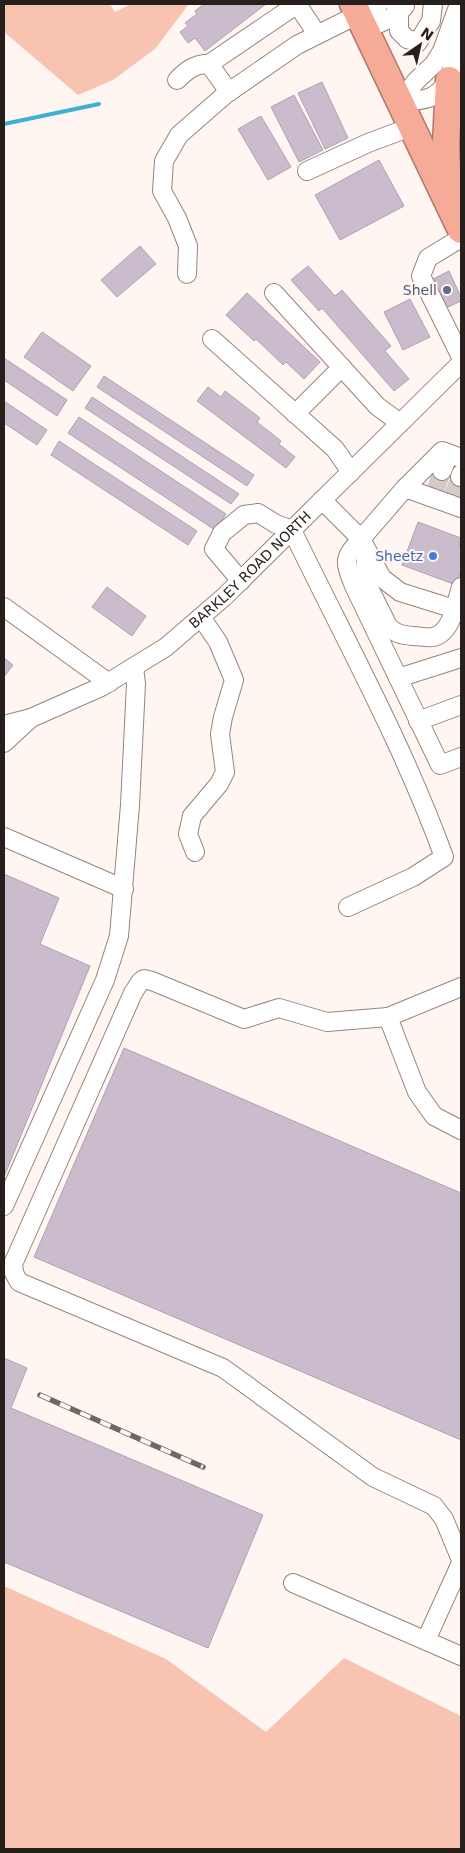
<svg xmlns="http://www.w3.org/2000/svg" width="465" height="1853" viewBox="0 0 465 1853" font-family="'DejaVu Sans',sans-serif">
<rect width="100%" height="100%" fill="#fff6f2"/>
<path fill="#f8c4b1" d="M4,4H110L115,12L131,4H189L155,49L113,80L78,95L4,32Z
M4,1586L166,1659L266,1732L344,1658L461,1716V1849H4Z"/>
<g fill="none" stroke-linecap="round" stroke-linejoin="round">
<path stroke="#3fb0d5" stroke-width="4" d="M4,124L99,104"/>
</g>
<path fill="#cabccc" stroke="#b0a2b2" d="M204,4H266L205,51L195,38L188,43L180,32L188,26L185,23L197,14L195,11Z
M322,82L348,138L325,149L298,93Z
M294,95L323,150L299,162L271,107Z
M261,116L291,167L268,180L238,129Z
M379,160L404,206L340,240L315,195Z
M140,246L156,264L117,297L101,280Z
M308,266L335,296L342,290L391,346L385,351L409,379L394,391L322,308L319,311L291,280Z
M449,271L461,297V301L446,308L433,279Z
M247,293L320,362L304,379L286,362L283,365L256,339L254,341L226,315Z
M410,299L430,337L403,350L384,312Z
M42,332L91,366L73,391L24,357Z
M4,358L67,400L57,416L4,380Z
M104,376L254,475L247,486L97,387Z
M208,387L221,397L225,391L260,418L257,422L281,441L279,444L295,457L286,468L197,401Z
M92,397L239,494L231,504L85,408Z
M4,401L47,430L37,445L4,423Z
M79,417L226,514L215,530L68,433Z
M59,441L197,531L188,545L51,455Z
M418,522L461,538L459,546L461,547V571L456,585L402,565Z
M107,587L146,616L132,636L92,607Z
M4,658L13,665L4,677Z
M4,874L59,898L40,944L90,966L4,1177Z
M124,1048L461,1193V1440L34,1257Z
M4,1358L27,1368L11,1408L263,1515L208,1648L4,1562Z"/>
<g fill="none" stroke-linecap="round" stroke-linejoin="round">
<path stroke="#d4cbc7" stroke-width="18" stroke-dasharray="18 9" stroke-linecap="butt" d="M436,489L442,471
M453,496L460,477"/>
<g stroke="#98847c" stroke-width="20">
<g id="minor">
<path d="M297,4L317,34"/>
<path d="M395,4L399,13V31L407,39L418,42L431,21L433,4"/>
<path d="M365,29C380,23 394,19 405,6"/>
<path d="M209,64L296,5"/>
<path d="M177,80C186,71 195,63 209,64L229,92"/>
<path d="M399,103L416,81L434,64L442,51L459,4"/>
<path d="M399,103C409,101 422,101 431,97C454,87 455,52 461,31"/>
<path d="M307,171L368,143L411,127"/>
<path d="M461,238L428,258L421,276L461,357"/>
<path d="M187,274L188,246L177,218L162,191L164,161L179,135L226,94L297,45L379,4"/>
<path d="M274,293L377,406L400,423"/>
<path d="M212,339L335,449L351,472"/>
<path d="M295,414L342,367"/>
<path d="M442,471L449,454"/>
<path d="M460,477L461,474"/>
<path d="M405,488L442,451L461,458"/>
<path d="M322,500L361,539L405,488L461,508"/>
<path d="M366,550L365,580L388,626C395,634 402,635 413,636C419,636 427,638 433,637C452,633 456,603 461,587"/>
<path d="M241,581L214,549L222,533L244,515L258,513L276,524L292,530C344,638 403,744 444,857L413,877L348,907"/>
<path d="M4,607L109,683"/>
<path d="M461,611L400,592L382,578L361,539C343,559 344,560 354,586L440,765L461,757"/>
<path d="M398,678L461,658"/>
<path d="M418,721L461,705"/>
<path id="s1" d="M4,725L31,718L101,687L166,647L224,597L461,363"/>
<path d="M4,743L29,720"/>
<path d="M4,837L124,889"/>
<path d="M195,852L188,834L192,816L219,784L225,772L220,734L223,717L234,680L218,642L201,617"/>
<path d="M461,987L388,1017L417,1092L434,1116L461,1130"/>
<path d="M388,1017L327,1022L279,1008L244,1019L152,981L144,979L140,982L133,993L13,1264L14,1273L19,1282L223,1368L373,1477L434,1506L444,1519L461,1560"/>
<path d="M4,1206L105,980L119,936L130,805L136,684L134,667"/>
<path d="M293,1583L461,1656"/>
<path d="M426,1640L461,1563"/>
</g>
</g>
<g stroke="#ad7a6c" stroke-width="29">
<path id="highway" d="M353,4L461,230
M448,193L446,145L449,80"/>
</g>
<use href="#minor" stroke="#fff" stroke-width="18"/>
<use href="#highway" stroke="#f5ab97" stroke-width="26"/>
<g stroke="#6f6764" stroke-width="5.5">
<path id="rail" d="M40,1395L203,1467"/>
</g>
<use href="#rail" stroke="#fff6f2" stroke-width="4" stroke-dasharray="11" stroke-linecap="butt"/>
</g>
<circle fill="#5c6f8a" stroke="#fff6f2" stroke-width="2" cx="447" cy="290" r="5"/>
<circle fill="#3f7fe0" stroke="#fff6f2" stroke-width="2" cx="433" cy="556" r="5"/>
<g text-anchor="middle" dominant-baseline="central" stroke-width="4" stroke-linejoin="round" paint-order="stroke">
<g font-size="14" fill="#4e5e75" stroke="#fff6f2" text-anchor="end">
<text x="437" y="290">Shell</text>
</g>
<g font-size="14" fill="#366cbe" stroke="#fff6f2" text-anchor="end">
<text x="423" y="556">Sheetz</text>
</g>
<g font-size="14" fill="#271f1c" stroke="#fff6f2">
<text stroke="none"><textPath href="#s1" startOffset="295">BARKLEY ROAD NORTH</textPath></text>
</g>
</g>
<rect width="465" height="1853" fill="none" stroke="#271f1c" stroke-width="10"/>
<g transform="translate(420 45) rotate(34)" stroke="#fff6f2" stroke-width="4" paint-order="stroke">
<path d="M0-4L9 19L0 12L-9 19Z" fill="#271f1c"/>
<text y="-8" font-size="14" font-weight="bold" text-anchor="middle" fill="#271f1c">N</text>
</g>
</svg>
